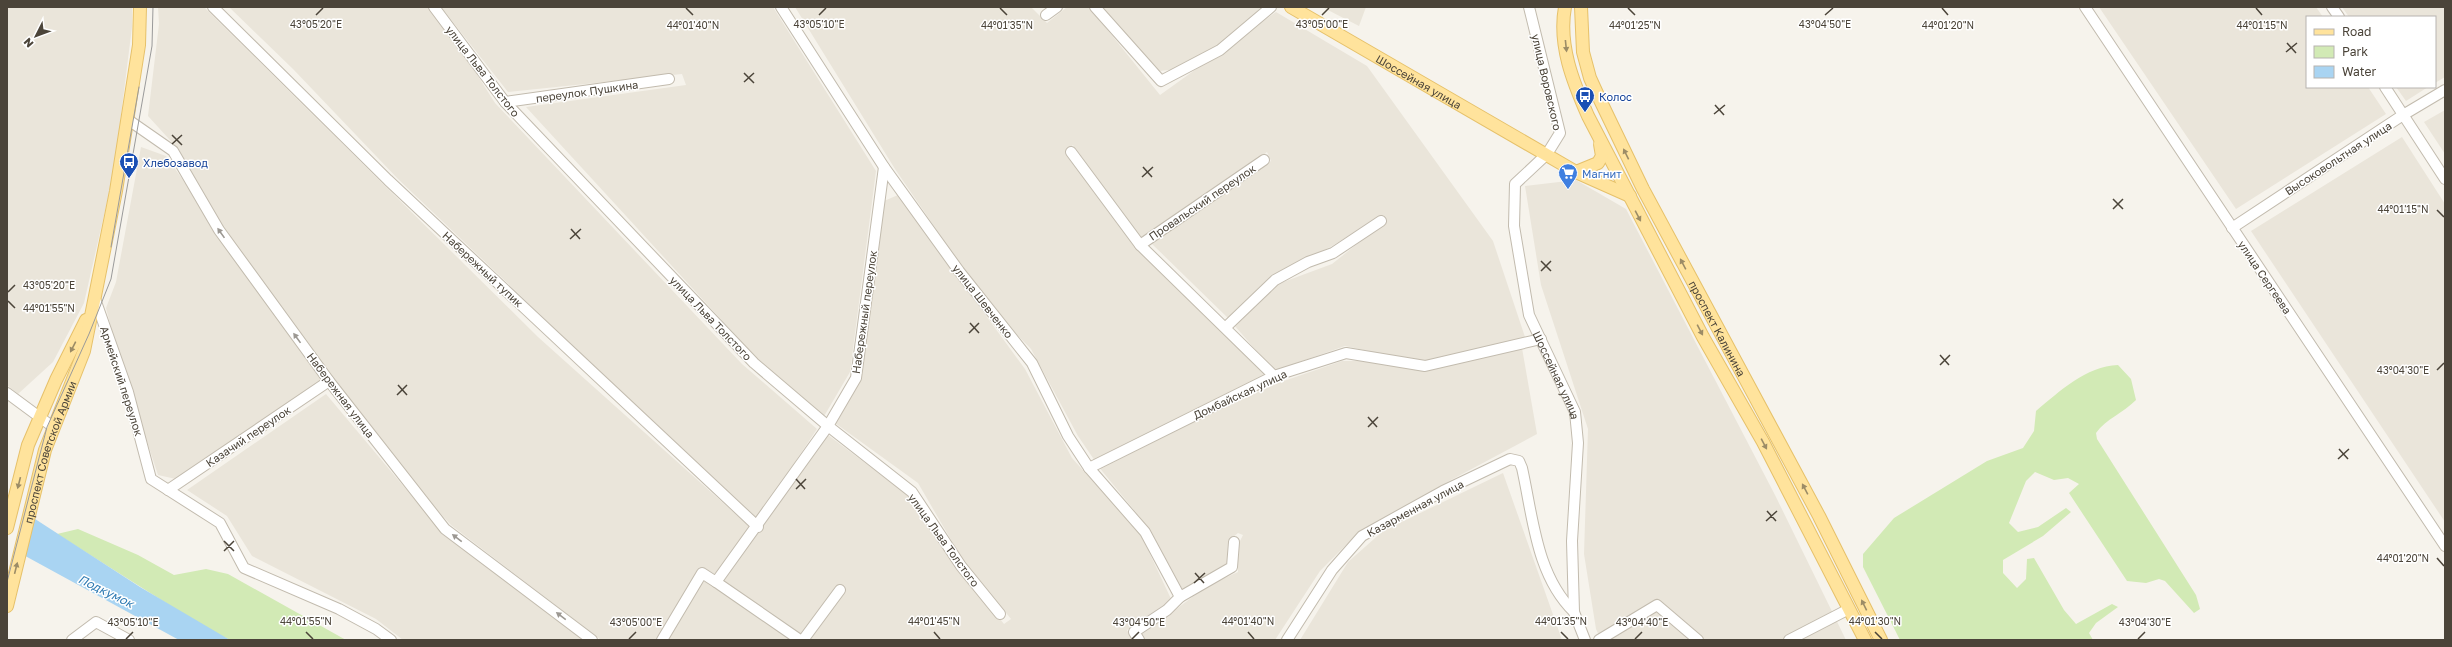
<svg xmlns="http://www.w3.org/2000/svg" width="2452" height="647" viewBox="0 0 2452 647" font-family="'Golos Text',sans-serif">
<rect width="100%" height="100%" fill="#f6f3ec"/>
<path fill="#eae5da" d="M7,7H132V27L114,171L84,303L53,362L18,394L7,385Z
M158,7H204L538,337L750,527L717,575L704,568L657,640H601L451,525L399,468L221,229L179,150L148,116L159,24Z
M229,7H429L459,46L495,103L742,364L817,429L757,519L708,478L625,395L398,179L293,69Z
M441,7H773L876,171L850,372L823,418L772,375L526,107L686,85L682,74L508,92Z
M795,7H1031L1047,23L1067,7H1089L1160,95L1276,12L1367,66L1493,241L1526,340L1425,363L1345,346L1274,371L1234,325L1278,284L1332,264L1387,220L1383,215L1332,246L1275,275L1230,320L1151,243L1271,161L1267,152L1235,177L1142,239L1073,145L1067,150L1134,243L1267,376L1095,461L1078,436L1031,349L991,308L964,270L895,169Z
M1100,7H1267L1219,48L1177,69L1160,71Z
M1322,7H1366L1359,26Z
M2099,7H2316L2323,17H2307V87H2368L2386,114L2236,209Z
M2342,7H2445V77L2435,83V17H2349Z
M2396,87H2428L2406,101Z
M2445,110V154L2424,122Z
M2402,137L2445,204V522L2251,231Z
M141,147L166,156L326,382L176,479L158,475L116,347L106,308L116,282Z
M1576,180L1626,209L1775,495L1846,640H1601L1596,629L1584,554L1588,429L1541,285L1525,186Z
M898,195L1025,369L1072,458L1141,535L1172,601L1162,610L1127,630L1132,640H808L844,588L840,584L801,637L723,582L828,435L909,496L959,568L1004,624L1011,619L961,557L918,483L835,423L860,380L884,201Z
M1522,348L1537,434L1451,480L1355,536L1320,571L1275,640H1144L1140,632L1171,613L1207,586L1238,572V545L1243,535L1238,533L1228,541L1227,565L1184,592L1147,526L1098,466L1278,383L1342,361H1379L1423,371Z
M326,394L442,532L583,640H403L376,619L252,556L227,516L187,490Z
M1503,473L1562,640H1300L1348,562L1383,531Z
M707,581L795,640H666L701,583Z"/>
<path fill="#d2eab5" d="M2118,365L2131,379L2136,400C2123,413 2106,419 2096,433L2097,439L2196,595L2200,609L2194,613L2165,581L2159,579L2146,583L2127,581L2069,493L2079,484L2068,478L2054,480L2035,472L2026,481L2009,523L2018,532L2038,527L2066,508L2071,512L2043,536L2003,560V573L2017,588L2026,579L2027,559L2034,558L2064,610L2076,624L2112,604L2118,607L2096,623L2089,633L2093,640H1900L1863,567V554L1894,518L1987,461L2023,448L2034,431L2036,411C2059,392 2086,366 2118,365Z
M78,529L138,555L174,575L206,569L228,574L346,640H230L204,627L57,534Z"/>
<path fill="#a9d4f2" d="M32,517L140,587L230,640H179L7,546Z"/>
<path fill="#f6f3ec" d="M7,510L32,515L25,557L7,549Z"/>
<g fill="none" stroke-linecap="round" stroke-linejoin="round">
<g stroke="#c2bbae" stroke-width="12">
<g id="minor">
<path d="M213,7L388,180L758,527"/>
<path d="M434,7L505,102L754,363L828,426L912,492L961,566L1000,614"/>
<path d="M781,7L884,167L959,271L1032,363L1068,436L1089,468L1145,532L1180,597L1167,610L1134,632L1139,640"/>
<path d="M1095,7L1161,81L1220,50L1271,7"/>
<path id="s1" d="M1529,7L1560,133L1547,154L1515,184L1514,226L1529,315L1575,412L1578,443L1572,541L1574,612L1585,640"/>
<path d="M2085,7L2445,546"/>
<path d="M2332,7L2339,17"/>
<path d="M1046,15L1057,7"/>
<path d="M2385,87L2445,179"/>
<path d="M505,102L669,79"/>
<path d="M127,119L173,151L219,230L329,381L445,529L592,640"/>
<path d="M1071,152L1140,245L1274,376"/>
<path d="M2232,228L2403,115L2445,90"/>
<path d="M1140,245L1264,160"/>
<path d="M95,299L128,392L151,479L220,523L244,568L339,609L376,629L391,640"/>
<path d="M1226,327L1275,280L1308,262L1333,253L1381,221"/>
<path d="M7,393L53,427"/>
<path d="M1089,468L1274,376L1346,353L1425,366L1541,339"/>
<path d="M168,490L329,381"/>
<path d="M716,582L800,640"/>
<path d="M1180,597L1232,567L1234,542"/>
<path d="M72,640L96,622L129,640"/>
<path d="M662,640L702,573L716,582L828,426L856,378L884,167"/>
<path d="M803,640L840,590"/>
<path d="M1287,640L1332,570L1362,536L1443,491L1510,459L1519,461L1522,468C1533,517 1536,575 1574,612"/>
<path d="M1599,640L1657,605L1698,640"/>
<path d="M1789,640L1849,609"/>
</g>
</g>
<g stroke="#e6c16a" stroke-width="14">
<g id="major">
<path id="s2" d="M1291,7L1576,172L1630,196"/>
<path d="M1565,7C1558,45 1573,82 1588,116L1703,337L1763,442L1865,640"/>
<path id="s3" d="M1581,7L1583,52L1590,78L1601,102L1643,189L1819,516L1881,640"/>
<path d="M1576,172L1598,163L1602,156L1600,144"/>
<path d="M7,528L28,445L56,380L86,320"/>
<path id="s4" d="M7,606L45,450L84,351L116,191L139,45L140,7"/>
</g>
</g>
<use href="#minor" stroke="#fff" stroke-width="10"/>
<use href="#major" stroke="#ffe39c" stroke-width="12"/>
<path stroke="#9a9a9a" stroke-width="1" d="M111,247L139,87
M7,582L47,427L89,334L111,279L152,46L153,7"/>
</g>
<defs><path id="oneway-solid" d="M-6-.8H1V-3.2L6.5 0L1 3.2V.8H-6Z"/></defs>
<g fill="#9c8c66">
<use href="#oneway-solid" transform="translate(1566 46) rotate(84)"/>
<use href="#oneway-solid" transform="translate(1626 154) rotate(-116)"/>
<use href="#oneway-solid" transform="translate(1638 216) rotate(62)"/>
<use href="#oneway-solid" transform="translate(1683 264) rotate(-118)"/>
<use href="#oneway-solid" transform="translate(1700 330) rotate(62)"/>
<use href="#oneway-solid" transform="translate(73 347) rotate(117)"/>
<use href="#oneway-solid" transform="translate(1764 444) rotate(62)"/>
<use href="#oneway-solid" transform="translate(19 483) rotate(104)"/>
<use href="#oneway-solid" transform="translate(1805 489) rotate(-118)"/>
<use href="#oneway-solid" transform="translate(16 568) rotate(-76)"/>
<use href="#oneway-solid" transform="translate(1864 605) rotate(-116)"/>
</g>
<g fill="#9c9892">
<use href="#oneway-solid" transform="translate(221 233) rotate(-125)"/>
<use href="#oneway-solid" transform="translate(297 338) rotate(-126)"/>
<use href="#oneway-solid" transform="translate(457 538) rotate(-143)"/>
<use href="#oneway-solid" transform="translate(561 616) rotate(-143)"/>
</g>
<path fill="none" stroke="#4b4439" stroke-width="1.5" d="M686,8L693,15M1000,8L1007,15M1628,8L1635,15M1942,8L1948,15M2256,8L2262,15M316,15L323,8M819,15L826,8M1322,15L1329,8M1825,15L1833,8M2287,43L2296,53M2286,52L2297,43M744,73L754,83M744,82L754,73M1715,105L1724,115M1714,114L1725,105M172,135L182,145M172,144L182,135M1143,167L1152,177M1142,177L1153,167M2113,199L2123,209M2113,209L2123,199M2437,210L2444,217M571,229L580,239M570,239L581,229M1541,261L1551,271M1541,271L1551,261M8,292L15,285M8,301L15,308M970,323L979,333M969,333L979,323M1940,355L1949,365M1940,365L1950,355M2437,370L2444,363M398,385L407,395M397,395L407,385M1368,417L1377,427M1368,427L1378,417M2339,449L2348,459M2338,459L2349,449M796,479L805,489M796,489L806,479M1767,511L1776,521M1766,521L1777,511M224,541L234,551M224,551L234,541M2437,558L2444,566M1195,573L1204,583M1194,583L1205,573M306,632L313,639M934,632L940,639M1248,632L1254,639M1561,632L1568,639M1875,632L1882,639M126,639L133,632M629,639L636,632M1132,639L1139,632M1635,639L1642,632M2138,639L2145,632"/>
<defs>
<g id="bus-pin" transform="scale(1)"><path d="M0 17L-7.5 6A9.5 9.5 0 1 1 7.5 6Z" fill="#1a4fb4" stroke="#fff"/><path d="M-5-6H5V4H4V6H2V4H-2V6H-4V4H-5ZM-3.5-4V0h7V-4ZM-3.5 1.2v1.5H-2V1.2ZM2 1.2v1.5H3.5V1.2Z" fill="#fff"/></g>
<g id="supermarket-pin" transform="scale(1)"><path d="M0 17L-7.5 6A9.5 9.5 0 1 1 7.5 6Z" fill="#3f7fe0" stroke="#fff"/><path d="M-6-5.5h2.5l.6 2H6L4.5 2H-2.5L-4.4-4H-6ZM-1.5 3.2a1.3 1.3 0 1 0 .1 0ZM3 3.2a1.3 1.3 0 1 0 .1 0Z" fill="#fff"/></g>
</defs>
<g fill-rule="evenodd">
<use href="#bus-pin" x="1585" y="96"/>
<use href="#bus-pin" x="129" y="162"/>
<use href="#supermarket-pin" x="1568" y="173"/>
</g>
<g text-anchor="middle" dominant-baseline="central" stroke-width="3" stroke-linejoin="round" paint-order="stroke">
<g font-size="11" fill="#4b4439" stroke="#fff">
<text transform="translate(483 71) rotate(52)">улица Льва Толстого</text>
<text stroke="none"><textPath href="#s2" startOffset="148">Шоссейная улица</textPath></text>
<text transform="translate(1547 82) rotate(77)">улица Воровского</text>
<text transform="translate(587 91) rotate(-8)">переулок Пушкина</text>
<text transform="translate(2338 158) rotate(-33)">Высоковольтная улица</text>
<text transform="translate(1202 202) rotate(-34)">Провальский переулок</text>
<text transform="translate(483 269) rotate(43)">Набережный тупик</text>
<text transform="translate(2265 277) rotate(56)">улица Сергеева</text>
<text transform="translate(983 301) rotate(52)">улица Шевченко</text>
<text transform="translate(864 312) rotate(-82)">Набережный переулок</text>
<text transform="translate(711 318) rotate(46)">улица Льва Толстого</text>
<text stroke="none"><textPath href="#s3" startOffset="353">проспект Калинина</textPath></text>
<text stroke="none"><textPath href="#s1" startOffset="397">Шоссейная улица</textPath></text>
<text transform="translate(122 381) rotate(72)">Армейский переулок</text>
<text transform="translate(1240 394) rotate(-25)">Домбайская улица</text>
<text transform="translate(341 395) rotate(53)">Набережная улица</text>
<text transform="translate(248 436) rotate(-34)">Казачий переулок</text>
<text stroke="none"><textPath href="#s4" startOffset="160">проспект Советской Армии</textPath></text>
<text transform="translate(1415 508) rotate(-28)">Казарменная улица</text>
<text transform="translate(944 540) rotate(54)">улица Льва Толстого</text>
</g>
<g font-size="11" fill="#164399" stroke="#fff" text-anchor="start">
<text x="1599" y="96">Колос</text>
<text x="143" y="162">Хлебозавод</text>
</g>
<g font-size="11" fill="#366cbe" stroke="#fff" text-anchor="start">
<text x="1582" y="173">Магнит</text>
</g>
<g font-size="12" font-style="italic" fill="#2e7ab2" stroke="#fff">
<text transform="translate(106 591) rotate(26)">Подкумок</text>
</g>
</g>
<g font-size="10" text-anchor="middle" fill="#4b4439" stroke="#fff" stroke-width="3" stroke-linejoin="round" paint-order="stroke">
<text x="316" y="28">43°05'20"E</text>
<text x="1322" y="28">43°05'00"E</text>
<text x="1825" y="28">43°04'50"E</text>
<text x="819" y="28">43°05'10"E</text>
<text x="693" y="29">44°01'40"N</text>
<text x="1007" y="29">44°01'35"N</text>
<text x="2262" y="29">44°01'15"N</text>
<text x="1635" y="29">44°01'25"N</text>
<text x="1948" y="29">44°01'20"N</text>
<text x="2403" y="213">44°01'15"N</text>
<text x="49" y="289">43°05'20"E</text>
<text x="49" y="312">44°01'55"N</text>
<text x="2403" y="374">43°04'30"E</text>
<text x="2403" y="562">44°01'20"N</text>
<text x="306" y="625">44°01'55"N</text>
<text x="934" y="625">44°01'45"N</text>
<text x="1248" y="625">44°01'40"N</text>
<text x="1561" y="625">44°01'35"N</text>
<text x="1875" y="625">44°01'30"N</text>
<text x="133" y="626">43°05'10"E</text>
<text x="636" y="626">43°05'00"E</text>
<text x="1139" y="626">43°04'50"E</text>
<text x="1642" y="626">43°04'40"E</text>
<text x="2145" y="626">43°04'30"E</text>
</g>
<rect width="2452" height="647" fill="none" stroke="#4b4439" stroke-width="16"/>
<rect x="2306" y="16" width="130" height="72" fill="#ffffff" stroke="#b7b4b0"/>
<rect x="2314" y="29" width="20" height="6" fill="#ffe39c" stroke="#b7b4b0"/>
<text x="2342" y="36" font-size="12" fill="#4b4439">Road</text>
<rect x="2314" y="46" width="20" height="12" fill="#d2eab5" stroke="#b7b4b0"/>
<text x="2342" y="56" font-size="12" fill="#4b4439">Park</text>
<rect x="2314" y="66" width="20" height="12" fill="#a9d4f2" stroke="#b7b4b0"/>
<text x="2342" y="76" font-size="12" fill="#4b4439">Water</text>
<g transform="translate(36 36) rotate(228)" stroke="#ffffff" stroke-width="3" paint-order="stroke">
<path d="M0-3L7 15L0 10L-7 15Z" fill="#4b4439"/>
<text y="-6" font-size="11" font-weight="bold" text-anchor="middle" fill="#4b4439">N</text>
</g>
</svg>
